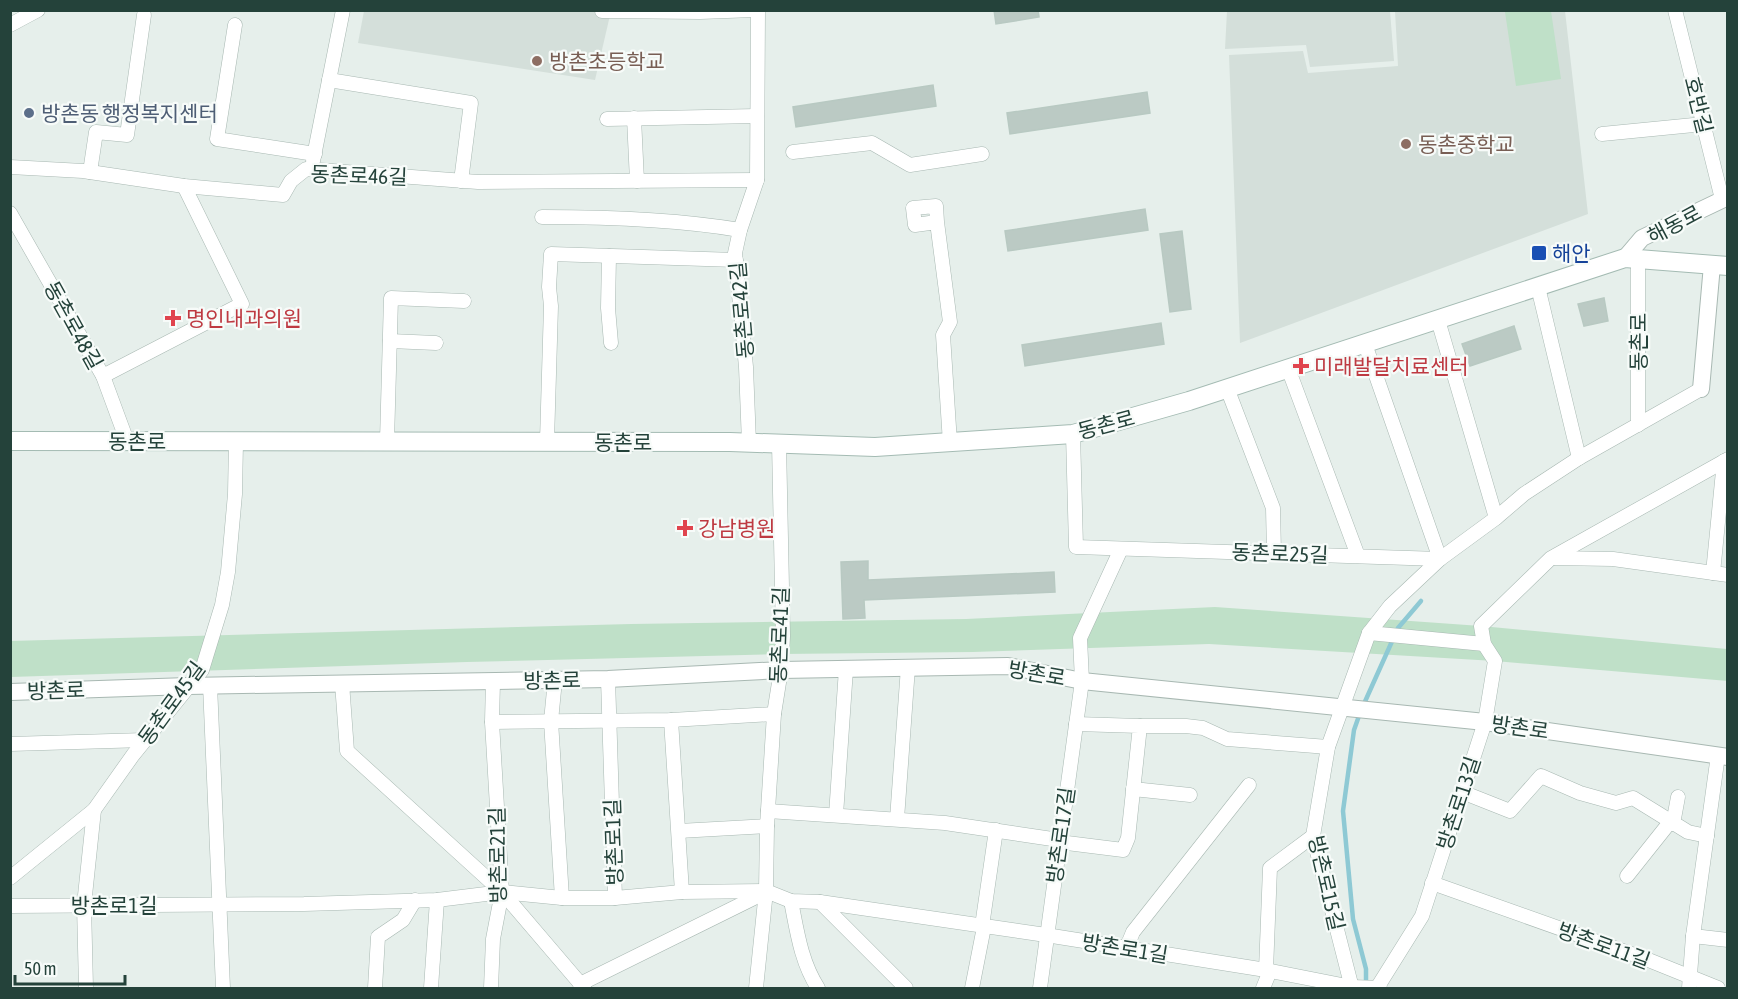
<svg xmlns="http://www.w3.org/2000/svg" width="1738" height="999" viewBox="0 0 1738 999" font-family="'Asap Condensed','Noto Sans KR',sans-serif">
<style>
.built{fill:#d4dfda}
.green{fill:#bfe0c8}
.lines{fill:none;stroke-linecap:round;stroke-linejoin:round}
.stream{stroke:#8ec9d4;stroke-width:4.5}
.building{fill:#bbcac4;stroke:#b8c9c2;stroke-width:1.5}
.minor-casing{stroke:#a8b8b2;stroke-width:15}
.tertiary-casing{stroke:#a8b8b2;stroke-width:18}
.secondary-casing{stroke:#a4bbb3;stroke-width:20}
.minor{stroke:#fff;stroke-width:14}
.tertiary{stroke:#fff;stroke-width:16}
.secondary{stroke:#fff;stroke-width:18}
.education-dot{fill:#8d6e63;stroke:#f7fbf9;stroke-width:2}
.service-dot{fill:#5c6f8a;stroke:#f7fbf9;stroke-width:2}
.transit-dot{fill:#1a4fb4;stroke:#f7fbf9;stroke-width:2}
.health-dot{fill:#e0444e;stroke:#f7fbf9;stroke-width:2}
.labels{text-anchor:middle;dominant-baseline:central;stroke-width:4.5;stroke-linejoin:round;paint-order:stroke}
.education-label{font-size:21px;fill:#785e54;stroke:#f7fbf9;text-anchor:start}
.street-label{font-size:21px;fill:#24423a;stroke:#f7fbf9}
.service-label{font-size:21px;fill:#4e5e75;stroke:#f7fbf9;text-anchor:start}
.transit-label{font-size:21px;fill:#164399;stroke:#f7fbf9;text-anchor:start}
.health-label{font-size:21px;fill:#be3a42;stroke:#f7fbf9;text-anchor:start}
</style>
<rect width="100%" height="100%" fill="#e6efeb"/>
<!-- built -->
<g class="built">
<path d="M364 11H611L595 80 358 43Z"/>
<path d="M1227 11H1390L1394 61 1310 67 1306 45 1225 49Z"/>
<path d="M1395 11H1565L1588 214 1240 343 1229 55 1303 51 1308 73 1398 66Z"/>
</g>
<!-- green -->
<g class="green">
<path d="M1517 10 1551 11 1561 79 1516 86 1505 12Z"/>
<path d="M1215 607 1481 626 1727 649 1728 681 1495 661 1209 644 973 652 781 654 467 662 11 677 10 641 631 624 966 619Z"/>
</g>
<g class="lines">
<!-- stream -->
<g class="stream">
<path d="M1363 706 1398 628 1421 601"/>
<path d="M1360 713 1354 730 1343 811 1353 919 1366 969V986"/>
</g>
</g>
<!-- building -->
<g class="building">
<path d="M994 10H1038L1039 17 996 24Z"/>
<path d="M933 85 936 106 796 127 793 107Z"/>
<path d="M1147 92 1150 113 1010 134 1007 113Z"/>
<path d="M1145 209 1148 230 1008 251 1005 231Z"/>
<path d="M1182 231 1191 309 1170 312 1160 234Z"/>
<path d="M1604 298 1608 321 1584 326 1578 304Z"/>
<path d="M1161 323 1164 344 1025 366 1022 345Z"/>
<path d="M1514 326 1521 349 1470 366 1462 344Z"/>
<path d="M868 561V580L1054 572 1055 592 864 600 865 618 843 619 841 562Z"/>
</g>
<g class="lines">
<defs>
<g id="minor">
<path d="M1675 10 1722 199"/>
<path d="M602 11 700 12 754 10"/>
<path d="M10 25 38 10"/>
<path d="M235 25 217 139 315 154"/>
<path d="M329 80 471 103 461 181"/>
<path d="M634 118 637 181"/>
<path d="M607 119 757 116"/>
<path d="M1602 134 1704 124"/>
<path d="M793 152 872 143 910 165 982 154"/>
<path d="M313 161 343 10"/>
<path d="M10 167 83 171 184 186 283 195 291 181 306 169 478 182 757 180"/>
<path d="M90 172 96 132 127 135 144 15"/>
<path d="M10 213 103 376 127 441"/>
<path d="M542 217C608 217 675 219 740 230"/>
<path d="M937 222 936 206 913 208 915 225 937 222 950 322 943 335 950 443"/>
<path d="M609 256 608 308 611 343"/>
<path d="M1638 259V425"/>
<path d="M1538 287 1579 458"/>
<path d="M1438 320 1496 518"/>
<path d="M390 341 436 343"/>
<path d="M1288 368 1358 556"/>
<path d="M103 376 242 304 184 186"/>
<path d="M1227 388 1273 508 1274 553"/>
<path d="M1073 434 1076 547 1440 559 1365 344"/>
<path d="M387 441 391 298 464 301"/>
<path d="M547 441 551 306 549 287 551 254 736 260"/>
<path d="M749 443 746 367 735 253 740 230 757 180 758 10"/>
<path d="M1554 558 1613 559 1728 575"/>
<path d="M1713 573 1724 461"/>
<path d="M1369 633 1484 644"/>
<path d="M608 679 615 898"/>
<path d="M555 680 551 721 562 898"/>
<path d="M342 683 347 751 502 892 584 988"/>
<path d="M210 685 223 988"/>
<path d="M671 720 682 892"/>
<path d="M492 722 671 720 774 714"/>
<path d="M1140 726H1186L1203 728 1227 739 1328 747"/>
<path d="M10 744 145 740"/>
<path d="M1133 789 1190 795"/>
<path d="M1462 792 1510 811 1541 776 1580 793 1616 803 1633 798 1688 832 1707 836"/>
<path d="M768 811 945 823 1059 840"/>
<path d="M836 815 846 669"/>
<path d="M897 819 908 667"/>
<path d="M1673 824 1678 797"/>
<path d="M679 831 767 826"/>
<path d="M1059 842 1123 850 1128 838 1140 726 1076 724"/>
<path d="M1627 876 1670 822"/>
<path d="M10 878 94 810 133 755 202 670 222 605 228 572 235 494 236 442"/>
<path d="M1432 883 1646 959 1718 988"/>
<path d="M791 901C797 931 801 962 818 988"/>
<path d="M820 902 906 988"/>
<path d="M10 906 304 904 437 900 502 892 562 898H615L682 892 766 891 791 901 820 902 1046 935 1266 970 1352 987 1380 988"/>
<path d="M982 926 996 830"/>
<path d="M1693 936 1728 940"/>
<path d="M1126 949 1133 932 1249 785"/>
<path d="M1266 970 1270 868 1313 836"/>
<path d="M580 984 762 894"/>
<path d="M86 988 84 905 94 810"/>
<path d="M375 988 378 937 403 920 415 900"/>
<path d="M431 988 437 900"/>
<path d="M491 988 493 939 502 892 492 722 493 681"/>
<path d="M756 988 766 891 767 826 774 714 781 670 783 636 779 443"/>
<path d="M972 988 984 927"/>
<path d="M1040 988 1082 681 1080 638 1121 549"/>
<path d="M1263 988 1270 971"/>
<path d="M1352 988 1313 836 1328 747 1369 633 1390 606 1440 559 1496 518 1524 494 1579 458 1701 389"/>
<path d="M1377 988 1422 916 1485 722 1495 661 1484 644 1481 626 1551 558 1728 459"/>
<path d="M1689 988 1693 936 1718 755"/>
</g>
<g id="tertiary">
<path d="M1625 258 1642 238 1728 197"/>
<path d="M1701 389 1712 265"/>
<path d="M10 692 188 686 608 679 781 670 1008 666 1082 681 1485 722 1728 757"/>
</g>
<path id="secondary" d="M10 441 730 442 875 447 1073 434 1189 401 1625 258 1728 266"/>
</defs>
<!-- minor casing -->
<use href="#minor" class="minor-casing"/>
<!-- tertiary casing -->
<use href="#tertiary" class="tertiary-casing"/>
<!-- secondary casing -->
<use href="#secondary" class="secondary-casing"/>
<!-- minor -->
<use href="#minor" class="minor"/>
<!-- tertiary -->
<use href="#tertiary" class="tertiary"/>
<!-- secondary -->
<use href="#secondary" class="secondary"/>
</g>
<!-- markers -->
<g class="education-dot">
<circle cx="537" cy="61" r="6"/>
<circle cx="1406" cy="144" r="6"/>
</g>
<circle class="service-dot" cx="29" cy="113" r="6"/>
<rect class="transit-dot" x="1531" y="245" width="16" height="16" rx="3"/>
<g class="health-dot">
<path d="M170 309h6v6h6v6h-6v6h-6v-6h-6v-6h6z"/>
<path d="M1298 357h6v6h6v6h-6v6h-6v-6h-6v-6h6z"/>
<path d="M682 519h6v6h6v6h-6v6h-6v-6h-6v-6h6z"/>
</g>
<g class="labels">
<!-- education labels -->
<g class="education-label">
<text x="549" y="61">방촌초등학교</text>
<text x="1418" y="144">동촌중학교</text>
</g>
<!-- street labels -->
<g class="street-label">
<text transform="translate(1699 105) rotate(76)">호반길</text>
<text transform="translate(359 175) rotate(2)">동촌로46길</text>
<text transform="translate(1674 224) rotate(-28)">해동로</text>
<text transform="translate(741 310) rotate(-95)">동촌로42길</text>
<text transform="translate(74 325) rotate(61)">동촌로48길</text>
<text transform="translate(1638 342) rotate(-90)">동촌로</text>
<text transform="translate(1106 424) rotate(-15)">동촌로</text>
<text x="137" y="441">동촌로</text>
<text x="623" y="442">동촌로</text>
<text transform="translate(1280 553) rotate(2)">동촌로25길</text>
<text transform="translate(779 635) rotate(-88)">동촌로41길</text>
<text transform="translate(1037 673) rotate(10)">방촌로</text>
<text transform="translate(552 680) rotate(-1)">방촌로</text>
<text transform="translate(56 690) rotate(-2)">방촌로</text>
<text transform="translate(171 703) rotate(-54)">동촌로45길</text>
<text transform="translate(1520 727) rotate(8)">방촌로</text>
<text transform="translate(1458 803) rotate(-72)">방촌로13길</text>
<text transform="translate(1060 835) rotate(-82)">방촌로17길</text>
<text transform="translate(613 842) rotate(-92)">방촌로1길</text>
<text transform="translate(497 855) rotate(-91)">방촌로21길</text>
<text transform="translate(1327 883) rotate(77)">방촌로15길</text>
<text x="114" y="905">방촌로1길</text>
<text transform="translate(1604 945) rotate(20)">방촌로11길</text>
<text transform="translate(1125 948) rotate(9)">방촌로1길</text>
</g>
<!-- service labels -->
<g class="service-label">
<text x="41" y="113">방촌동 행정복지센터</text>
</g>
<!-- transit labels -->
<g class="transit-label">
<text x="1552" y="253">해안</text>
</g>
<!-- health labels -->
<g class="health-label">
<text x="186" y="318">명인내과의원</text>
<text x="1314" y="366">미래발달치료센터</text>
<text x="698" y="528">강남병원</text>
</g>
</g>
<!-- border -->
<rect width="1738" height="999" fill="none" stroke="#24423a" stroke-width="24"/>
<!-- scale -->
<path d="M15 975v9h110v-9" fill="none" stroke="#24423a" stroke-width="3"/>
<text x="24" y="975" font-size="18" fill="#24423a" stroke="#f7fbf9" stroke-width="4.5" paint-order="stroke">50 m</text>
</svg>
